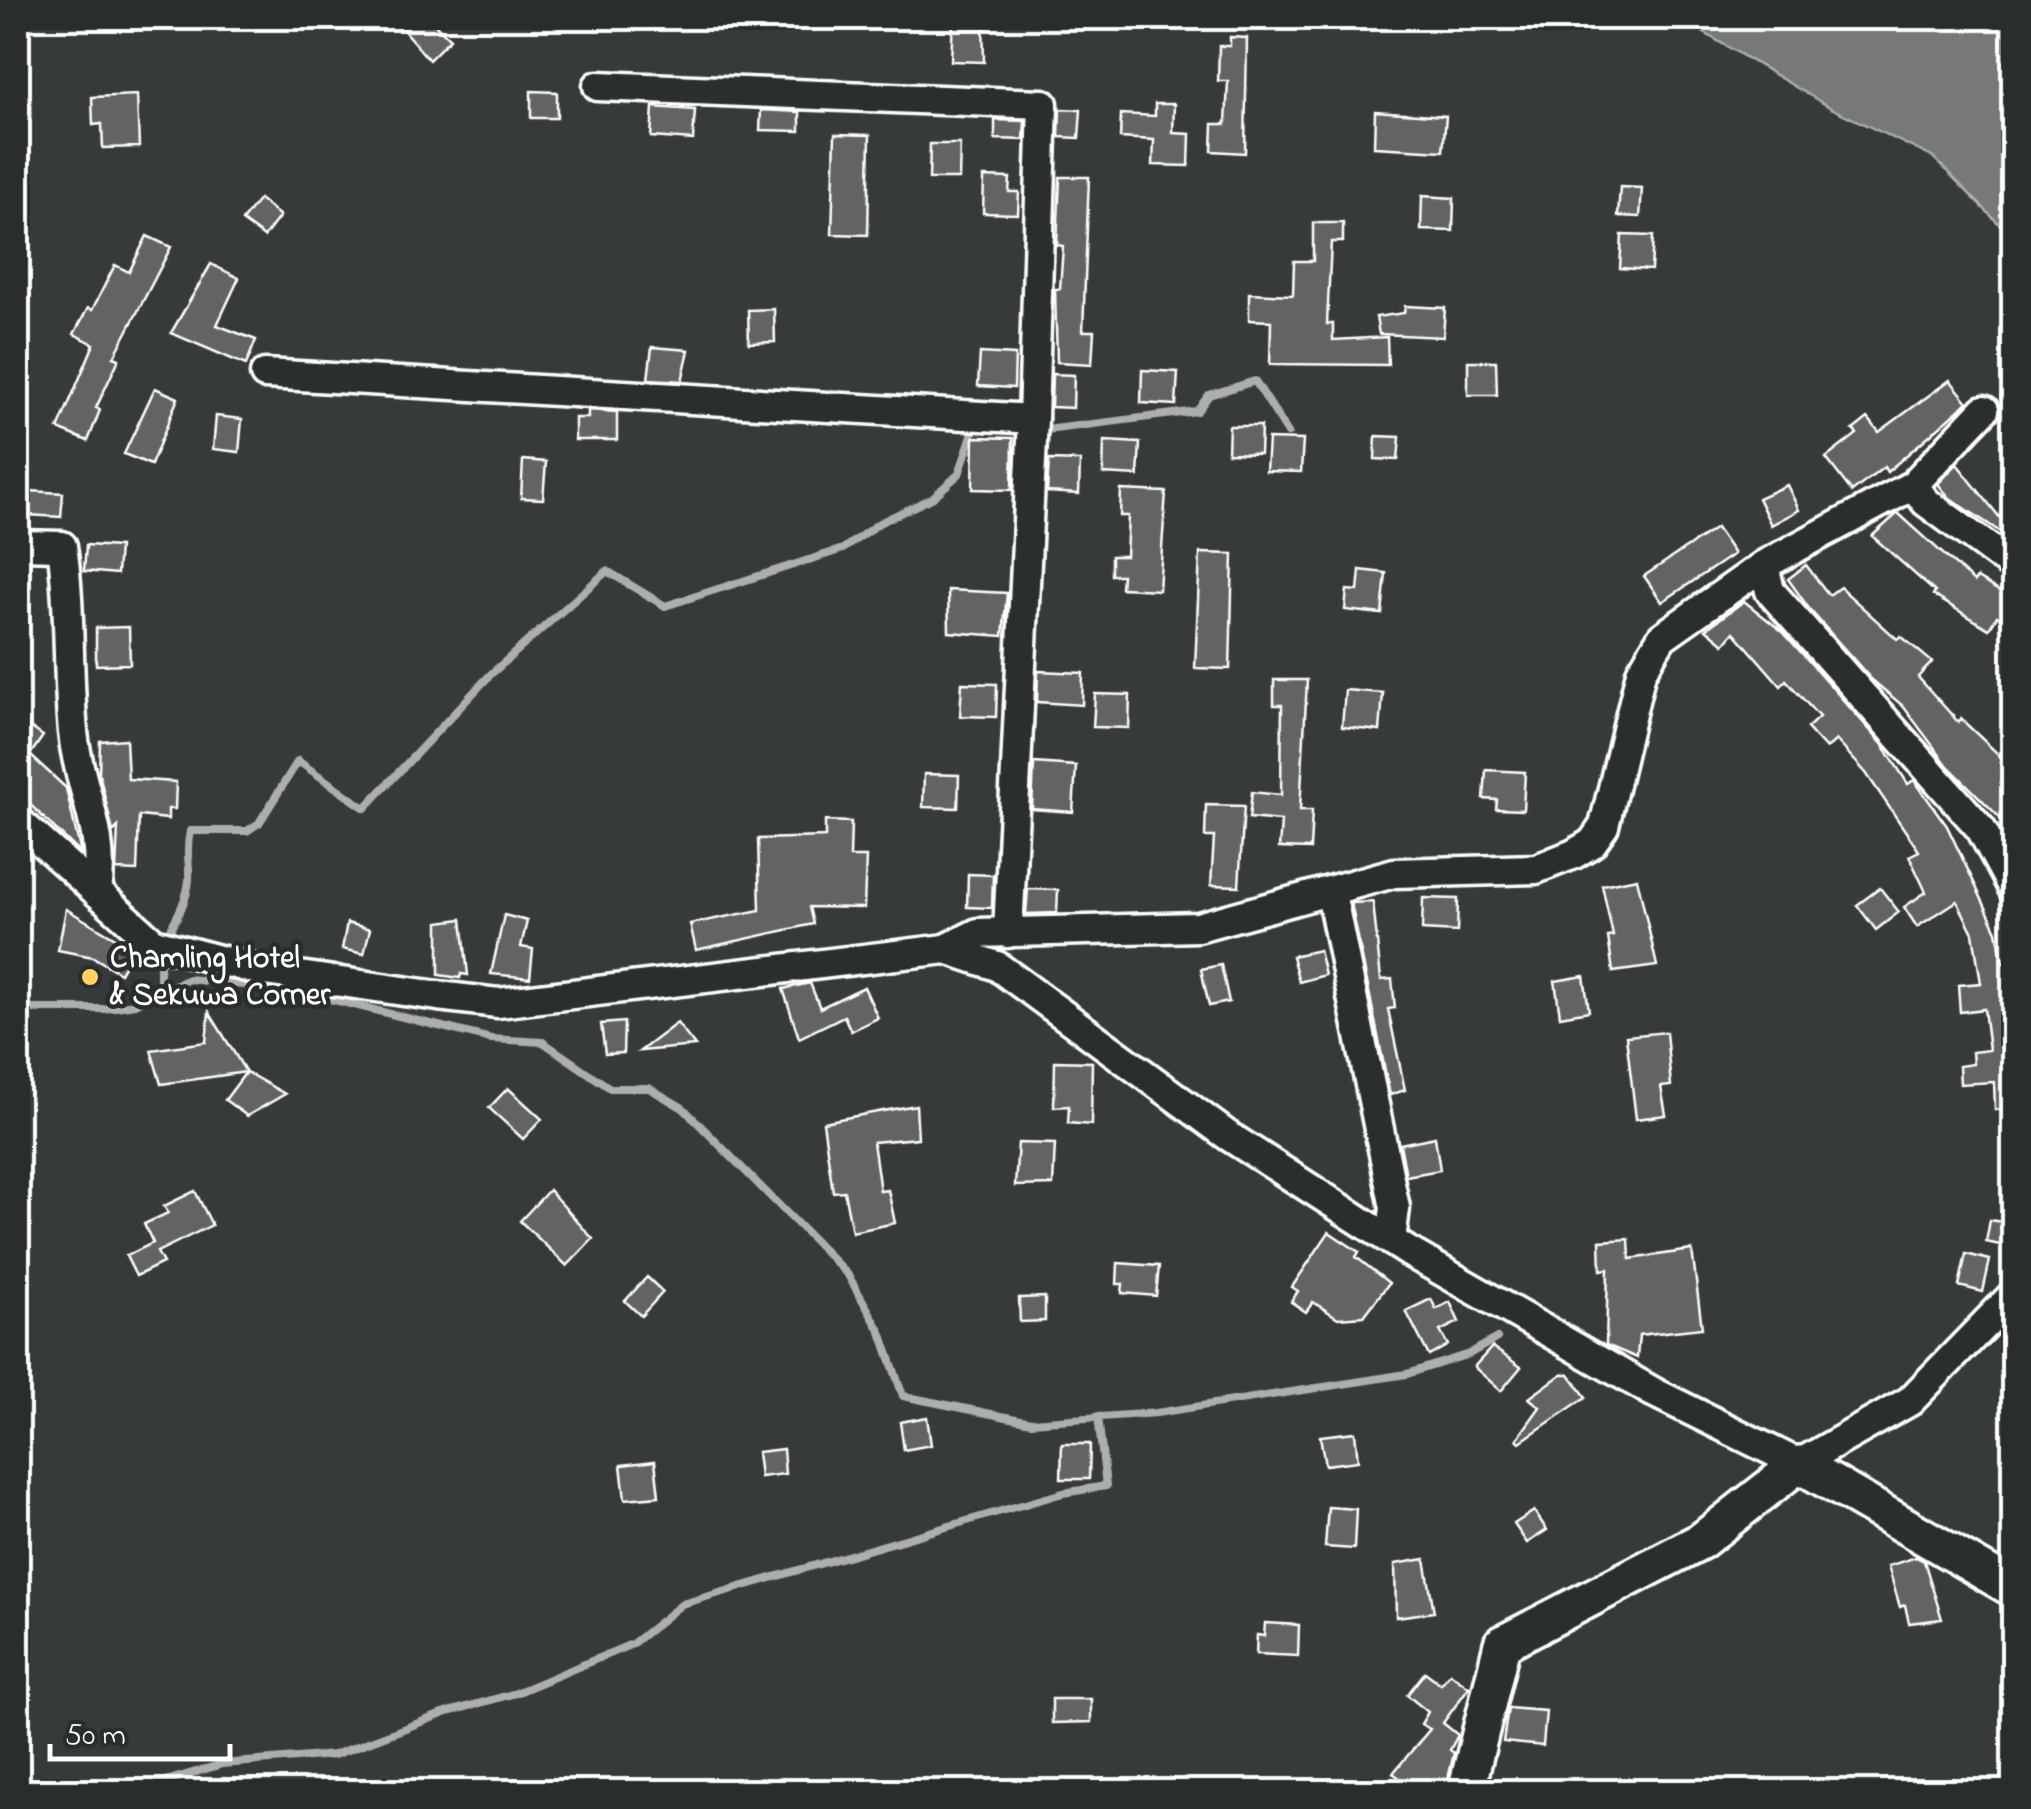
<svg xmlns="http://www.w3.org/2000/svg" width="2031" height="1809" viewBox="0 0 2031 1809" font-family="'Indie Flower',sans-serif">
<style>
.water{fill:#767879;stroke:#adaeaf;stroke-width:2.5}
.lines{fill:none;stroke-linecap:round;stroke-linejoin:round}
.stream{stroke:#adaeaf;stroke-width:8}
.building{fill:#636465;stroke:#fff;stroke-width:2.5}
.minor-casing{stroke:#fff;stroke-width:35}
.tertiary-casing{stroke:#fff;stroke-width:42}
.minor{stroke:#2a2d2e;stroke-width:28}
.tertiary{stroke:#2a2d2e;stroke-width:35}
.poi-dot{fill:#ffd166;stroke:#2a2d2e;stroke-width:4}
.labels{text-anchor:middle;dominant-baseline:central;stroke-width:9;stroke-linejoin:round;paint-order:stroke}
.poi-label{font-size:32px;font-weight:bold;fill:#fff;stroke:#2a2d2e;text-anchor:start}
</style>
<rect width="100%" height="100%" fill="#373a3b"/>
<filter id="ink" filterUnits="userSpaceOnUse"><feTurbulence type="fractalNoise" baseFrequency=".01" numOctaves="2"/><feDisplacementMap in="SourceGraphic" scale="20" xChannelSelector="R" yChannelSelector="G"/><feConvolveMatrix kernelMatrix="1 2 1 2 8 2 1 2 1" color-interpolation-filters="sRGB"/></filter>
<g filter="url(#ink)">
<!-- water -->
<path class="water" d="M1679 18H2013V238L1934 158 1831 108Z"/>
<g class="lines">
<!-- stream -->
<g class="stream">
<path d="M1038 431 1197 411 1209 395 1255 381 1288 433"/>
<path d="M164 939C175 922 188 900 189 879 190 859 185 854 190 831H247L259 823 298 761 365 808 491 674 607 571 665 606 843 549 879 523 932 498 959 474 974 429H984"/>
<path d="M160 991 189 979 298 991 491 1039 543 1042 610 1088H649L683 1108 848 1275 881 1332 903 1396 1031 1422 1156 1413 1407 1374 1469 1354 1497 1338"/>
<path d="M18 1009H103L135 1004 160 991V951"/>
<path d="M130 1792 222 1764 334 1755 445 1713 516 1693 632 1644 682 1604 1063 1493 1106 1486 1098 1416"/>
</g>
</g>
<!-- building -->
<g class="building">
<path d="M393 18H429L450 39 429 60Z"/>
<path d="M953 18H983L984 62 951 61Z"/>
<path d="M1230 37 1247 38 1245 153 1212 151 1213 124H1226L1228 81H1218L1219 46H1230Z"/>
<path d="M531 91 557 92V118H531Z"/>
<path d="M137 95 139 147 103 148 102 124 93 125 92 97Z"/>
<path d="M1155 104H1174L1173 133 1190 134 1189 166 1153 165 1154 140 1120 138 1121 114 1155 116Z"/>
<path d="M653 107 695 110 693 140 651 137Z"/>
<path d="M1060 109 1081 110 1079 138 1059 137Z"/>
<path d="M761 110 800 112V131L760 130Z"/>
<path d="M1375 111 1446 116 1443 151 1374 147Z"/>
<path d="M995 120 1025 121 1024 140 995 139Z"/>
<path d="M835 134 870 135 868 235 832 234Z"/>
<path d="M930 144H960L959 179H929Z"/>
<path d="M984 177 1010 178 1009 192H1019L1018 214 983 213Z"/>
<path d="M1060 177H1089L1083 331H1094L1092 364 1057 362 1055 289H1060L1063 246 1057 245Z"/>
<path d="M1620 187 1642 188 1640 217 1618 216Z"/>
<path d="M1422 196 1454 198 1453 231 1421 230Z"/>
<path d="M259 199 280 216 264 237 242 221Z"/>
<path d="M1313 223H1343V242H1331L1327 324H1333V340L1387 337 1388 365 1270 364 1271 321 1249 320V293L1293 295 1294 261H1313Z"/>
<path d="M1622 235 1653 236 1651 270 1620 268Z"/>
<path d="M147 236 171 247 114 357 119 359 96 408 100 410 88 441 58 429 94 344 74 334 88 308 92 310 115 265 129 272Z"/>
<path d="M211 264 239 278 217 325 256 340 246 365 171 333Z"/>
<path d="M1405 306 1445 308 1443 337 1379 334 1376 317 1404 313Z"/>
<path d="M774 309 775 342 749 343 748 310Z"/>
<path d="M652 347 689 350 682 381 648 379Z"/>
<path d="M980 353 1015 355 1014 388 978 386Z"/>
<path d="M1468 361H1496L1497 395H1468Z"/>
<path d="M1142 370 1178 372 1176 405 1141 403Z"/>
<path d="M1052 374 1074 375 1073 408 1051 407Z"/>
<path d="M1950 380 1968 402 1887 472 1884 467 1852 492 1826 458 1857 434 1853 430 1868 418 1879 432Z"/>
<path d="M155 388 178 398 151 465 124 454Z"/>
<path d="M588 410 617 412V440H575V418H588Z"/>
<path d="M216 416 242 419 239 452 213 449Z"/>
<path d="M1229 426H1261L1260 454 1228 453Z"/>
<path d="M1376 436 1400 437 1398 460 1375 459Z"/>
<path d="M974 437 1013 438 1012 490 973 489Z"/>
<path d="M1268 439 1303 440 1301 472 1266 471Z"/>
<path d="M1104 441 1140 443 1138 476 1103 474Z"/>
<path d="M523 460 546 462 543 499 521 498Z"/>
<path d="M1049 460 1080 461 1079 494 1047 492Z"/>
<path d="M1957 464 2013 534 2009 538 1950 498 1938 484Z"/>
<path d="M1787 485 1799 510 1771 525 1758 498Z"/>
<path d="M1121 490 1166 492 1159 590 1121 588 1122 575H1111V556H1126L1128 516H1120Z"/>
<path d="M29 491 63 493 61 517 27 515Z"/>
<path d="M1898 513 1974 582 1977 578 2014 600V626L1997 616 1989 629 1933 595 1935 592 1872 536Z"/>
<path d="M1716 528 1734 554 1662 602 1644 576Z"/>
<path d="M86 545 119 547 117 574 84 571Z"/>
<path d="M1200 553 1233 554 1230 669 1195 668Z"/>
<path d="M1806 565 1829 595 1840 587 1897 639 1901 636 1932 662 1918 677 1958 722 1961 719 2014 769V832L1948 766 1903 706 1871 679 1810 610 1788 579Z"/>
<path d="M1360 570 1386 573 1382 614 1345 610 1347 590 1358 591Z"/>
<path d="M948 590 1007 593 1003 636 949 632Z"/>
<path d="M1744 601 1783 632 1883 745 1908 784 1914 780 1947 826 1997 931 2003 963 2014 961V1108L1995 1110 1994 1082 1960 1084 1959 1066 1973 1064 1972 1052 1989 1050 1984 1009 1960 1012 1958 985 1981 983 1973 933 1957 901 1917 927 1904 907 1926 892 1909 856 1919 851 1866 773 1836 740 1826 749 1807 728 1819 717 1786 680 1781 686 1734 632 1724 644 1706 629Z"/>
<path d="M129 627 130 664 96 665V628Z"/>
<path d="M1038 671 1083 673 1082 705 1037 702Z"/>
<path d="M1274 680H1307L1300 810H1312L1310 849 1279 848 1281 821 1249 818 1252 792 1281 795 1282 705H1274Z"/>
<path d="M962 683 997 684 996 717 960 716Z"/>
<path d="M1345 690 1383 693 1380 731 1342 727Z"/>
<path d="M1095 694 1130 695 1129 728 1093 727Z"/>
<path d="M27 725 43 736 30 755 66 788 81 854 18 793V740Z"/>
<path d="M126 739 128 779 176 782 175 809H168V819L139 816 137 871 116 870 118 827 113 832 99 773 100 741Z"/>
<path d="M1034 763 1076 766 1073 812 1032 809Z"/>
<path d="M1486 770 1525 772 1523 810 1496 809 1497 800 1484 799Z"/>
<path d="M924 774 959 775 958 808 923 807Z"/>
<path d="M1206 805 1244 806 1239 886 1211 885 1214 837H1205Z"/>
<path d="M825 821 851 822 850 857H866L864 908 809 907 813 924 696 950 690 924 760 910 758 839 825 837Z"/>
<path d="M968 874 993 875 992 908 967 907Z"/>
<path d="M1637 878 1657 966 1613 972 1608 937 1613 936 1602 885Z"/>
<path d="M1880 888 1899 912 1876 930 1857 905Z"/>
<path d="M1028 889 1058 890 1057 913 1026 914Z"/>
<path d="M1423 898 1458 899 1457 932 1422 930Z"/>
<path d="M1373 902 1381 980 1392 979 1395 1008 1388 1009 1405 1090 1390 1095 1351 903Z"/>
<path d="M66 909 134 949 120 973 93 957 58 950Z"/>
<path d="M504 915 527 921 521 947 533 949 530 978 491 974Z"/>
<path d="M462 919 468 975 461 974 460 978 439 975V922Z"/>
<path d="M347 923 370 929 364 954 342 949Z"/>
<path d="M1319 950 1325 975 1299 982 1292 956Z"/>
<path d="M1221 965 1229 1002 1209 1006 1201 969Z"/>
<path d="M1584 976 1589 1011 1560 1016 1555 981Z"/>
<path d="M810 983 820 1008 864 987 878 1018 851 1031 844 1016 799 1038 783 989Z"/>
<path d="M209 1012 246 1072 161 1084 151 1050 206 1042Z"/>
<path d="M624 1022 623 1053 605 1054 601 1024Z"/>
<path d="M677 1023 695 1046 640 1051Z"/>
<path d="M1666 1032 1671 1086 1661 1087 1666 1115 1636 1119 1626 1036Z"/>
<path d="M1055 1061 1092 1062 1091 1125 1068 1123 1069 1106 1054 1107Z"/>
<path d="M246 1072 285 1094 247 1116 225 1100Z"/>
<path d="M508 1088 542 1119 523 1139 489 1108Z"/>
<path d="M916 1105 918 1138 873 1142 880 1191 888 1190 895 1223 852 1232 844 1191 833 1192 823 1122Z"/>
<path d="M1435 1137 1440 1170 1406 1176 1400 1144Z"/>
<path d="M1018 1143 1055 1144 1053 1185 1015 1186Z"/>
<path d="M549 1190 593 1239 567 1266 520 1221Z"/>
<path d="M195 1191 212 1225 157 1252 163 1263 136 1276 126 1256 153 1243 144 1224 168 1213 164 1206Z"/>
<path d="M1990 1220 2014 1224V1248L1986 1242Z"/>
<path d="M1329 1232 1359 1252 1356 1257 1389 1283 1364 1316 1338 1318 1313 1302 1306 1312 1291 1302 1298 1291 1292 1287Z"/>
<path d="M1629 1239 1630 1259 1692 1250 1702 1328 1639 1335 1637 1358 1606 1345 1608 1269 1601 1270 1600 1241Z"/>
<path d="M1966 1254 1990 1260 1983 1292 1959 1286Z"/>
<path d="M1118 1263 1159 1266 1156 1296 1122 1293 1123 1284H1117Z"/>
<path d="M647 1277 663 1292 641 1316 625 1301Z"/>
<path d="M1045 1297V1321L1020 1322 1019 1298Z"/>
<path d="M1431 1299 1436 1309 1450 1302 1459 1322 1440 1331 1448 1345 1429 1356 1406 1311Z"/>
<path d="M1492 1347 1521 1367 1501 1391 1474 1367Z"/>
<path d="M1562 1374H1569L1586 1397 1520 1442 1517 1439 1540 1407 1529 1398Z"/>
<path d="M927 1417 931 1445 904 1450 900 1422Z"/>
<path d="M1355 1432 1358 1461 1325 1465 1320 1436Z"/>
<path d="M1062 1444H1090L1089 1479H1061Z"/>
<path d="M783 1449 785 1474 760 1477 757 1452Z"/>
<path d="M655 1461 659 1496 625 1499 621 1465Z"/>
<path d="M1328 1507 1356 1509 1354 1549 1325 1547Z"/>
<path d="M1534 1511 1547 1530 1527 1543 1514 1524Z"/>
<path d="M1916 1557 1924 1561 1942 1619 1909 1623 1905 1605 1900 1607 1888 1566Z"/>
<path d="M1425 1559 1434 1612 1396 1617 1395 1564Z"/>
<path d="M1265 1623 1299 1625 1298 1656 1256 1654 1257 1635 1264 1636Z"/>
<path d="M1425 1672 1441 1684 1450 1673 1469 1687 1443 1723 1458 1735 1450 1750 1454 1753 1445 1792H1418L1393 1773 1430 1729 1421 1724 1428 1712 1407 1695Z"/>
<path d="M1052 1699H1091V1722L1052 1723Z"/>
<path d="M1508 1708 1546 1711 1543 1746 1503 1742Z"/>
</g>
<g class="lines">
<defs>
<g id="minor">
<path d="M265 374 1033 419 1043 104 598 86"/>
<path d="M1913 485 1926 502 2014 567"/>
<path d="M18 545 62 546C71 608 67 670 73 732 79 792 106 827 97 892"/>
<path d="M1764 565 1770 591 1981 829 2014 890"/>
<path d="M18 821 154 943 258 970 438 996 498 1003 946 949 997 966 1227 1135 1409 1252 1653 1392 1799 1464 1910 1401 2014 1294"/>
<path d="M1331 893 1395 1208 1391 1240"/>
<path d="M1008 933 1033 419"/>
<path d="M946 949 978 933 1198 927 1394 873 1536 869 1574 854 1592 843 1604 826 1641 672 1662 637 1764 565 1913 485 1984 410"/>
</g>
<path id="tertiary" d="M1466 1792 1502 1644 1701 1541 1799 1464 2014 1589"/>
</defs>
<!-- minor casing -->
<use href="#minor" class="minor-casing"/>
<!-- tertiary casing -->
<use href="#tertiary" class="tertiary-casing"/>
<!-- minor -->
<use href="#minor" class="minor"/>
<!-- tertiary -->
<use href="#tertiary" class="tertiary"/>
</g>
</g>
<!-- markers -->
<circle class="poi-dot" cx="90" cy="977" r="10"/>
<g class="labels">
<!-- poi labels -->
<g class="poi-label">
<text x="110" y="959">Chamling Hotel<tspan x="110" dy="37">&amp; Sekuwa Corner</tspan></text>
</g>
</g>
<!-- margin -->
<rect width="2031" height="1809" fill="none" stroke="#2a2d2e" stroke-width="60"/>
<rect x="30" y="30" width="1971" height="1749" fill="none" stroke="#fff" stroke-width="4" filter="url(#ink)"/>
<!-- scale -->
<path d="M50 1744v15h180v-15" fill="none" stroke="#ffffff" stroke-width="5"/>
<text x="65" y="1744" font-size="30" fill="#ffffff" stroke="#2a2d2e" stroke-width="8" paint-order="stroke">50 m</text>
</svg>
